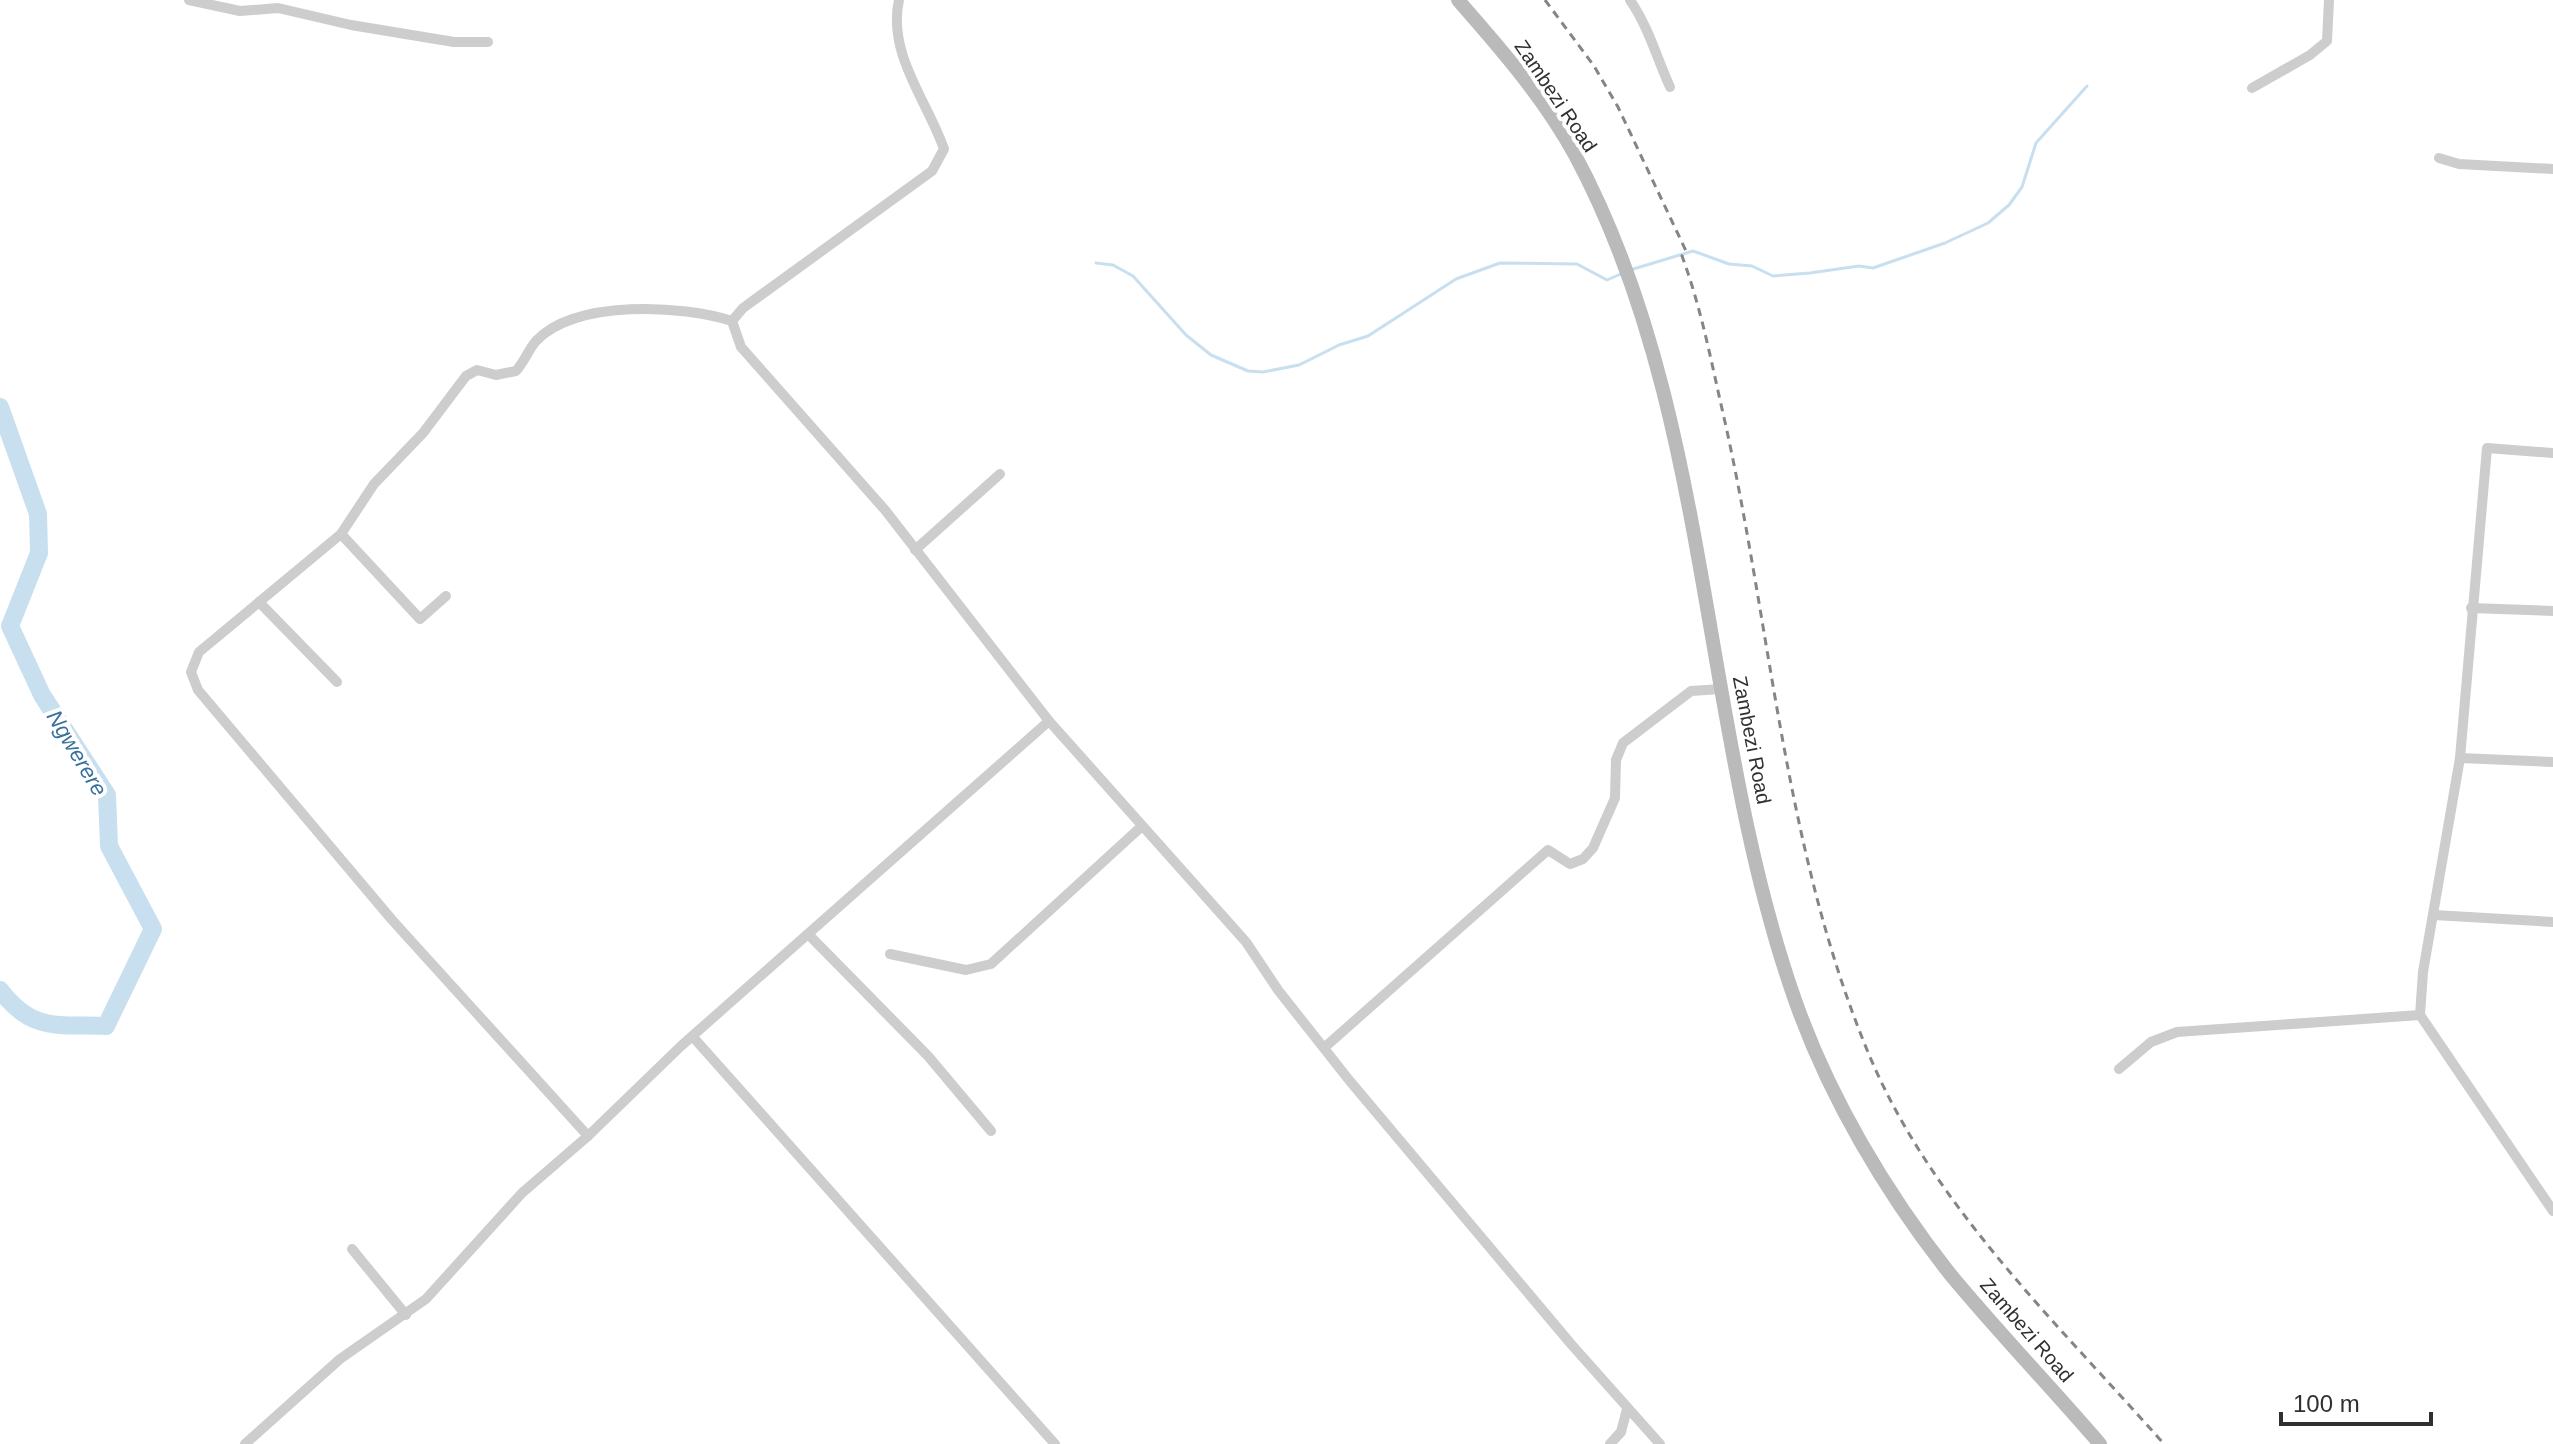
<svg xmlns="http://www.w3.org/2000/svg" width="2553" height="1444" viewBox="0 0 2553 1444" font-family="Helvetica,sans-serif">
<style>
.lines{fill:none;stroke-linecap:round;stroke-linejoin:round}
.stream{stroke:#c8dff0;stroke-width:3}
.river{stroke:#c8dff0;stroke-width:18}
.minor{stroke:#cdcdcd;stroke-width:10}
.secondary{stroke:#bababa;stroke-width:14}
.rail{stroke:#858585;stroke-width:3;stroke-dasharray:8 6;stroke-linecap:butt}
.labels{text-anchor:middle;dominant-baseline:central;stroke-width:8;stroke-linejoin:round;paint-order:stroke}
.street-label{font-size:20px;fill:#303030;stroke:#fff}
.water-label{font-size:22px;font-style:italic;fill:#36709b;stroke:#fff}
</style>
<rect width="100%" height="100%" fill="#fff"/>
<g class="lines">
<!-- stream -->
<g class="stream">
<path d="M1096 263 1113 265 1133 276 1186 335 1211 355 1248 371 1263 372 1299 365 1339 345 1368 336 1456 279 1500 263 1577 264 1607 280 1623 273"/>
<path d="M1630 270 1693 251 1729 264 1752 266 1773 276 1810 273 1859 266 1873 268 1945 243 1988 223 2009 205 2022 187 2036 143 2087 86"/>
</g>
<!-- river -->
<path class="river" d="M0 407 38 514 39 553 10 626 42 695 107 795 109 846 153 929 106 1026C58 1024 33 1033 0 990"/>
<!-- minor -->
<g class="minor">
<path d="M189 0 240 11 278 8 351 25 454 42H488"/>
<path d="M899 0C887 54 928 102 944 149L932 171 743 308 732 321 741 347 885 510 1049 721 1246 942 1278 990 1349 1080 1571 1344 1660 1444"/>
<path d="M1630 0C1649 28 1656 56 1670 87"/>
<path d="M2252 88 2310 55 2327 41 2329 0"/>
<path d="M2439 158 2459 164 2553 169"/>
<path d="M732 321C683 305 575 299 536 341 529 349 524 362 516 371L496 375 477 370 466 376 423 433 374 484 341 534 199 652 191 672 198 690 393 921 588 1136 681 1046 1049 721"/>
<path d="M2553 453 2487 448 2460 758 2423 972 2420 1015 2553 1211"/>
<path d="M341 534 420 619 446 596"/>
<path d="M915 550 1000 474"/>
<path d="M259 602 337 682"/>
<path d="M2471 608 2553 611"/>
<path d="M2460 758 2553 762"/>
<path d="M2434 915 2553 922"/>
<path d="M809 935 928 1056 991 1131"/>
<path d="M890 954 966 970 991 964 1142 826"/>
<path d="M693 1037 1055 1444"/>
<path d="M1325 1047 1548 850 1570 864 1583 859 1593 848 1615 798 1616 760 1623 743 1691 691 1721 689"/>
<path d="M2119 1069 2151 1042 2177 1032 2420 1015"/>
<path d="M352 1249 406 1315"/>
<path d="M245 1444 340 1359 426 1299 522 1193 588 1136"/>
<path d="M1610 1444 1621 1432 1627 1409"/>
</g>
<!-- secondary -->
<path class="secondary" d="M1458 0C1500 48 1544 98 1575 155 1713 412 1699 727 1795 1000 1829 1097 1886 1193 1950 1274 1998 1332 2051 1387 2100 1444"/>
<!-- rail -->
<path class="rail" d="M1545 0 1594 66 1618 107 1686 251 1682 256C1702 310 1712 366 1725 422 1772 634 1785 855 1870 1057 1933 1206 2059 1325 2164 1444"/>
</g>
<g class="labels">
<!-- street labels -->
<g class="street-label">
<text transform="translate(1556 96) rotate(56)">Zambezi Road</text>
<text transform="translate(1752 740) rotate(79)">Zambezi Road</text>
<text transform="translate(2027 1330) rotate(49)">Zambezi Road</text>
</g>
<!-- water labels -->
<g class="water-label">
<text transform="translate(77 753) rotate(59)">Ngwerere</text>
</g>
</g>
<!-- scale -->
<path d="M2281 1412v12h150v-12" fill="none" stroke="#303030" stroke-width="4"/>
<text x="2293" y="1412" font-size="24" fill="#303030" stroke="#ffffff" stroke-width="6" paint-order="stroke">100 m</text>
</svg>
